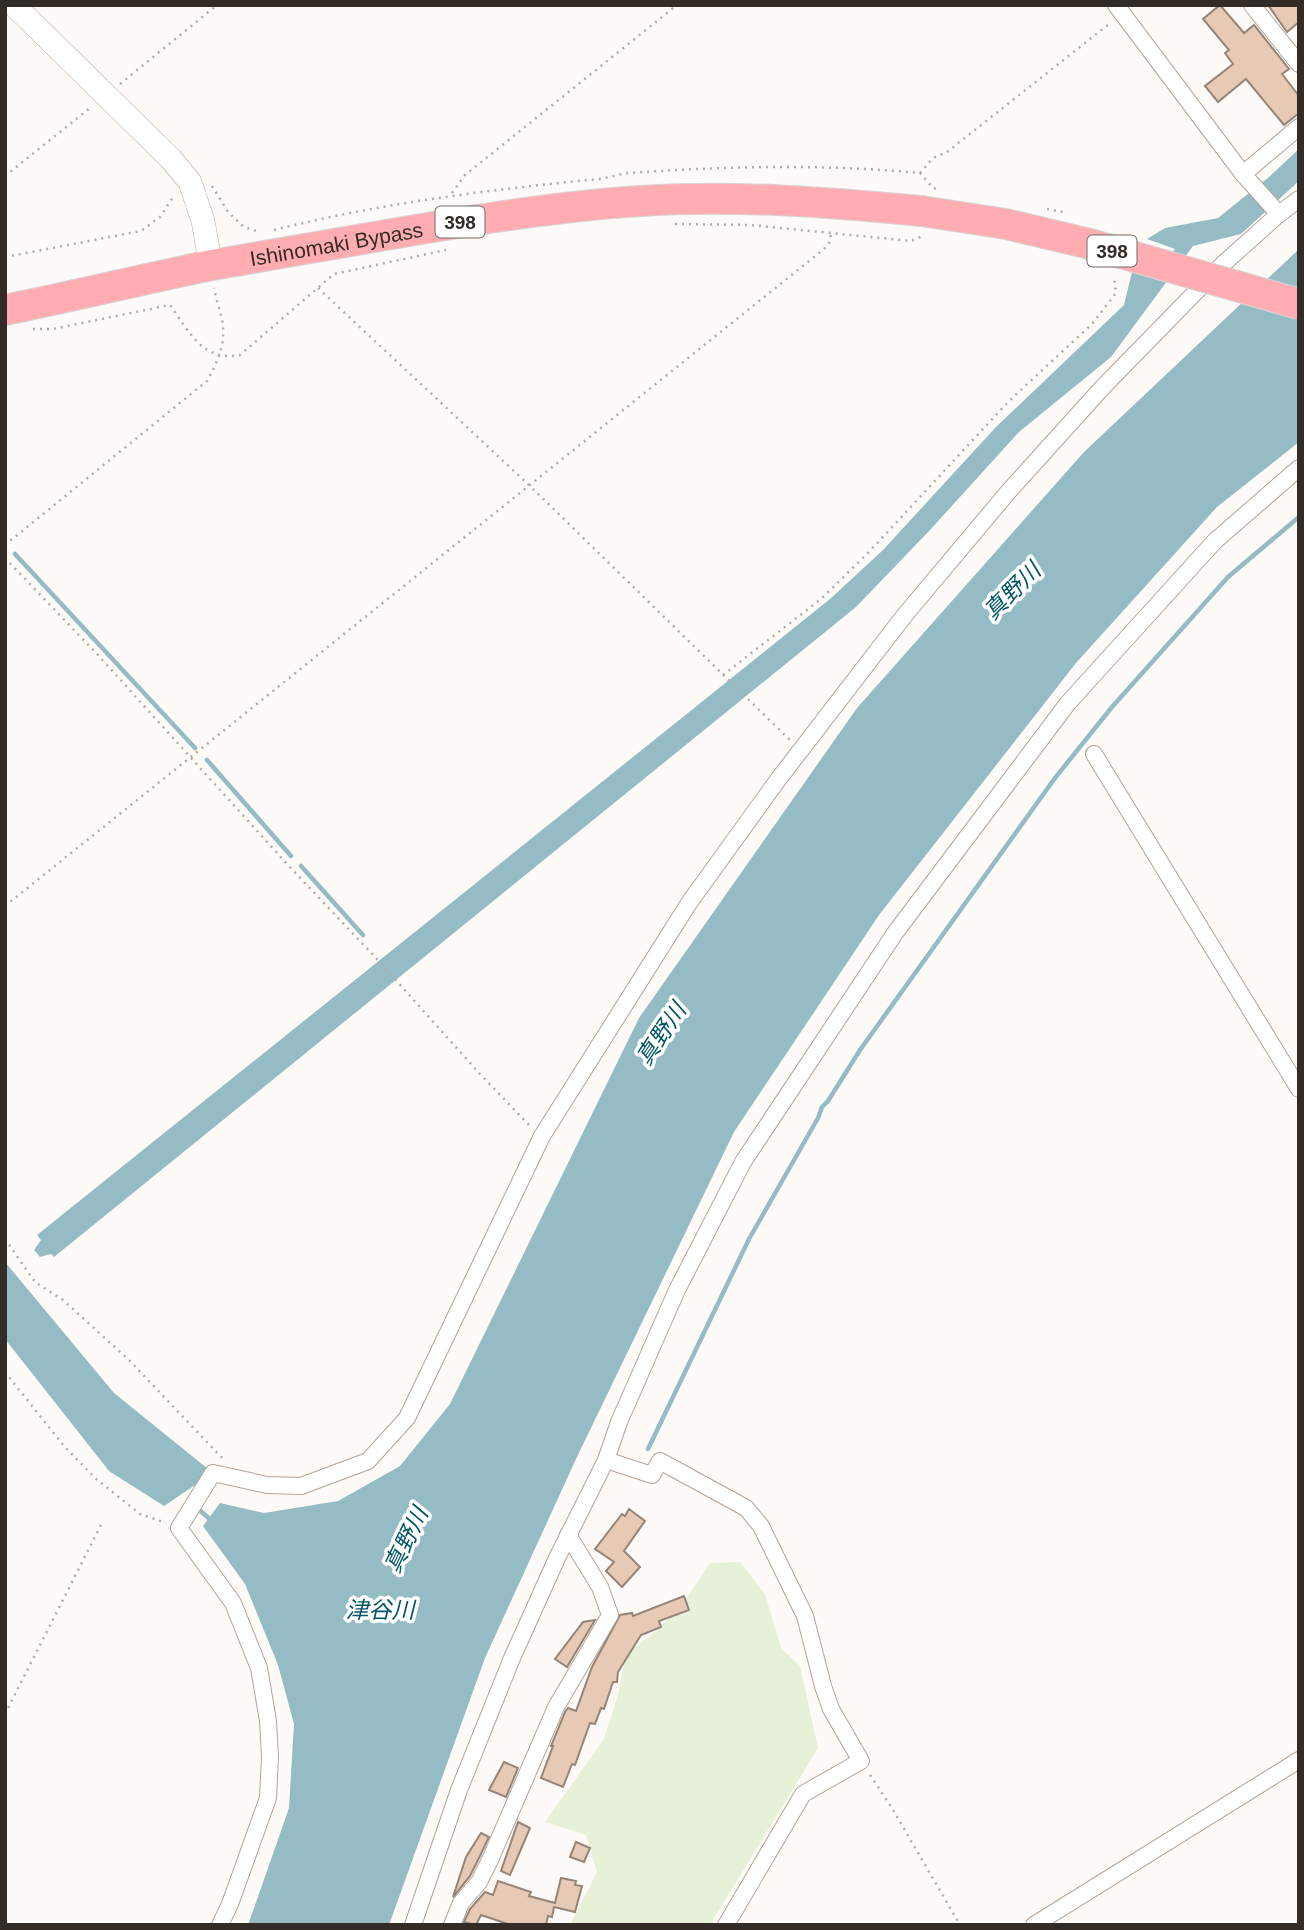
<svg xmlns="http://www.w3.org/2000/svg" width="1304" height="1930" viewBox="0 0 1304 1930" font-family="Helvetica,'Noto Sans JP',sans-serif">
<style>
.green{fill:#e6f1d8}
.water{fill:#95bcc5}
.lines{fill:none;stroke-linecap:round;stroke-linejoin:round}
.stream{stroke:#95bcc5;stroke-width:4.5}
.building{fill:#e6cab5;stroke:#958478;stroke-width:2}
.street-casing{stroke:#b5a396;stroke-width:18}
.secondary-casing{stroke:#b5a396;stroke-width:24}
.highway-casing{stroke:#d6d5d4;stroke-width:32}
.path{stroke:#b2aca9;stroke-width:2.5;stroke-dasharray:2 5;stroke-linecap:butt}
.street{stroke:#fff;stroke-width:16}
.secondary{stroke:#fff;stroke-width:23}
.highway{stroke:#ffadb3;stroke-width:30}
.highway-bridge-casing{stroke:#d6d5d4;stroke-width:32;stroke-linecap:butt}
.highway-bridge{stroke:#ffadb3;stroke-width:30}
.labels{text-anchor:middle;dominant-baseline:central;stroke-width:7;stroke-linejoin:round;paint-order:stroke}
.shield{fill:#fff;stroke:#706b67;stroke-width:2}
.shield-label{font-size:19px;font-weight:bold;fill:#332b26}
.street-label{font-size:21px;fill:#332b26;stroke:#fff}
.water-label{font-size:23px;font-style:italic;fill:#005664;stroke:#fff}
</style>
<rect width="100%" height="100%" fill="#fefaf7"/>
<!-- green -->
<path class="green" d="M740 1562 765 1594 781 1648 800 1666 818 1748 710 1925H570L597 1872 586 1835 545 1822 604 1739 618 1695 626 1654 656 1631 684 1602 710 1563Z"/>
<!-- water -->
<g class="water">
<path d="M1299 149V181L1241 234 1193 246 1111 357 1019 432 930 530 856 607 54 1257 51 1254 40 1257 34 1250 41 1240 37 1235 830 599 883 550 996 427 1124 305 1132 272 1153 277 1175 249 1147 239 1165 228 1218 218 1269 177Z"/>
<path d="M1299 249V442L1217 507 1076 663 879 915 734 1132 576 1459 485 1658 389 1925H248L289 1808 294 1724 278 1665 245 1584 203 1526 220 1503 264 1513 338 1501 400 1466 450 1404 639 1018 857 708 1084 452Z"/>
<path d="M5 1262 114 1393 213 1473 164 1506 109 1471 5 1339Z"/>
</g>
<g class="lines">
<!-- stream -->
<g class="stream">
<path d="M15 554 195 748"/>
<path d="M207 760 291 856"/>
<path d="M301 866 363 935"/>
<path d="M648 1449 749 1239 818 1118 822 1107 828 1101 860 1050 1055 778 1112 707 1228 577 1299 517"/>
<path d="M196 1507 213 1522"/>
</g>
</g>
<!-- building -->
<g class="building">
<path d="M1220 5 1244 33 1254 25 1289 69 1282 74 1299 96V113L1284 125 1246 79 1218 102 1205 86 1233 64 1225 53 1229 50 1203 19Z"/>
<path d="M1268 5H1299V22L1287 32Z"/>
<path d="M629 1509 645 1521 624 1551 640 1567 622 1587 606 1571 614 1562 595 1549 622 1514 625 1516Z"/>
<path d="M684 1596 689 1610 659 1621 661 1627 641 1635 618 1672 617 1682H613L604 1709 601 1708 595 1724 590 1723 575 1765 572 1764 563 1787 541 1778 553 1746H551L565 1712 568 1708 576 1711 592 1667 620 1615 632 1613 633 1616Z"/>
<path d="M595 1620 567 1667 555 1659 583 1622Z"/>
<path d="M504 1762 518 1768 506 1797 489 1790Z"/>
<path d="M518 1822 530 1828 510 1875 501 1871Z"/>
<path d="M481 1833 489 1837 480 1856 470 1876 453 1897 466 1857Z"/>
<path d="M576 1842 590 1848 584 1862 570 1857Z"/>
<path d="M561 1878 576 1881 575 1885 582 1886 575 1912 554 1907 552 1917 548 1916 546 1925H511L481 1915 476 1925 464 1922 470 1909 485 1892 493 1895 498 1881 531 1892 529 1896 555 1903Z"/>
</g>
<g class="lines">
<defs>
<g id="street">
<path d="M1116 5 1243 174 1279 214"/>
<path d="M1252 5 1299 64"/>
<path d="M1243 174 1299 127"/>
<path d="M1094 754 1299 1089"/>
<path d="M606 1460 652 1475 660 1461 746 1508 761 1526 805 1616 823 1686 831 1709 861 1761 803 1794 726 1925"/>
<path d="M220 1925 230 1904 268 1798 270 1757 268 1721 259 1668 233 1603 179 1528 213 1473 267 1485 301 1486 368 1461 407 1418 542 1136 689 903 777 781 904 616 1009 491 1102 388 1223 264 1279 214 1299 199"/>
<path d="M413 1925 459 1790 512 1658 557 1558 606 1460 619 1422 677 1290 743 1162 895 933 1068 703 1215 541 1299 468"/>
<path d="M452 1925 461 1903 479 1882 490 1860 556 1707 610 1615 600 1587 568 1535"/>
<path d="M1034 1925 1299 1760"/>
</g>
<path id="secondary" d="M14 5 171 159 190 182 203 221 211 266"/>
<g id="highway">
<path id="s1" d="M5 310C75 296 143 279 212 265 262 256 313 248 363 239 455 223 548 207 641 201 735 195 828 202 921 211"/>
</g>
</defs>
<!-- street casing -->
<use href="#street" class="street-casing"/>
<!-- secondary casing -->
<use href="#secondary" class="secondary-casing"/>
<!-- highway casing -->
<use href="#highway" class="highway-casing"/>
<!-- path -->
<g class="path">
<path d="M120 84 217 5"/>
<path d="M920 173 933 158 947 152 1109 24"/>
<path d="M5 176 90 108"/>
<path d="M212 186 228 212 244 227 260 232"/>
<path d="M452 193 465 175 677 5"/>
<path d="M1047 209 1063 212 1066 215"/>
<path d="M675 224 750 225 911 241 925 235"/>
<path d="M274 230C381 203 488 190 598 179 609 178 619 174 629 173 727 166 823 164 920 173L933 188 937 189"/>
<path d="M5 257 141 231 160 217 173 197"/>
<path d="M318 288 530 486 790 740"/>
<path d="M33 329H53L170 305C189 331 202 362 240 355L334 274 446 250"/>
<path d="M5 545 207 381C216 365 225 347 223 327 222 314 216 301 214 288"/>
<path d="M5 558 97 654 287 864 376 958 480 1074 529 1125"/>
<path d="M723 675 821 599 868 553 1009 401 1092 324 1116 293 1114 276"/>
<path d="M5 906 824 249 829 243 831 233"/>
<path d="M5 1239 35 1282 63 1300 129 1360 223 1459"/>
<path d="M5 1372 64 1446 95 1478 140 1514 166 1523"/>
<path d="M5 1714 102 1523"/>
<path d="M870 1775 892 1808 960 1925"/>
</g>
<!-- street -->
<use href="#street" class="street"/>
<!-- secondary -->
<use href="#secondary" class="secondary"/>
<!-- highway -->
<use href="#highway" class="highway"/>
<defs>
<path id="highway-bridge" d="M921 211 1006 224 1086 243 1299 304"/>
</defs>
<!-- highway-bridge casing -->
<use href="#highway-bridge" class="highway-bridge-casing"/>
<!-- highway-bridge -->
<use href="#highway-bridge" class="highway-bridge"/>
</g>
<g class="labels">
<!-- shield labels -->
<g class="shield">
<rect x="435.5" y="206.5" width="49" height="31" rx="5"/>
<rect x="1087.5" y="235.5" width="49" height="31" rx="5"/>
</g>
<g class="shield-label">
<text x="460" y="222">398</text>
<text x="1112" y="251">398</text>
</g>
<!-- street labels -->
<g class="street-label">
<text stroke="none"><textPath href="#s1" startOffset="338">Ishinomaki Bypass</textPath></text>
</g>
<!-- water labels -->
<g class="water-label">
<text transform="translate(1012 591) rotate(-45)">真野川</text>
<text transform="translate(661 1034) rotate(-56)">真野川</text>
<text transform="translate(406 1540) rotate(-64)">真野川</text>
<text x="380" y="1610">津谷川</text>
</g>
</g>
<!-- border -->
<rect width="1304" height="1930" fill="none" stroke="#332b26" stroke-width="14"/>
</svg>
